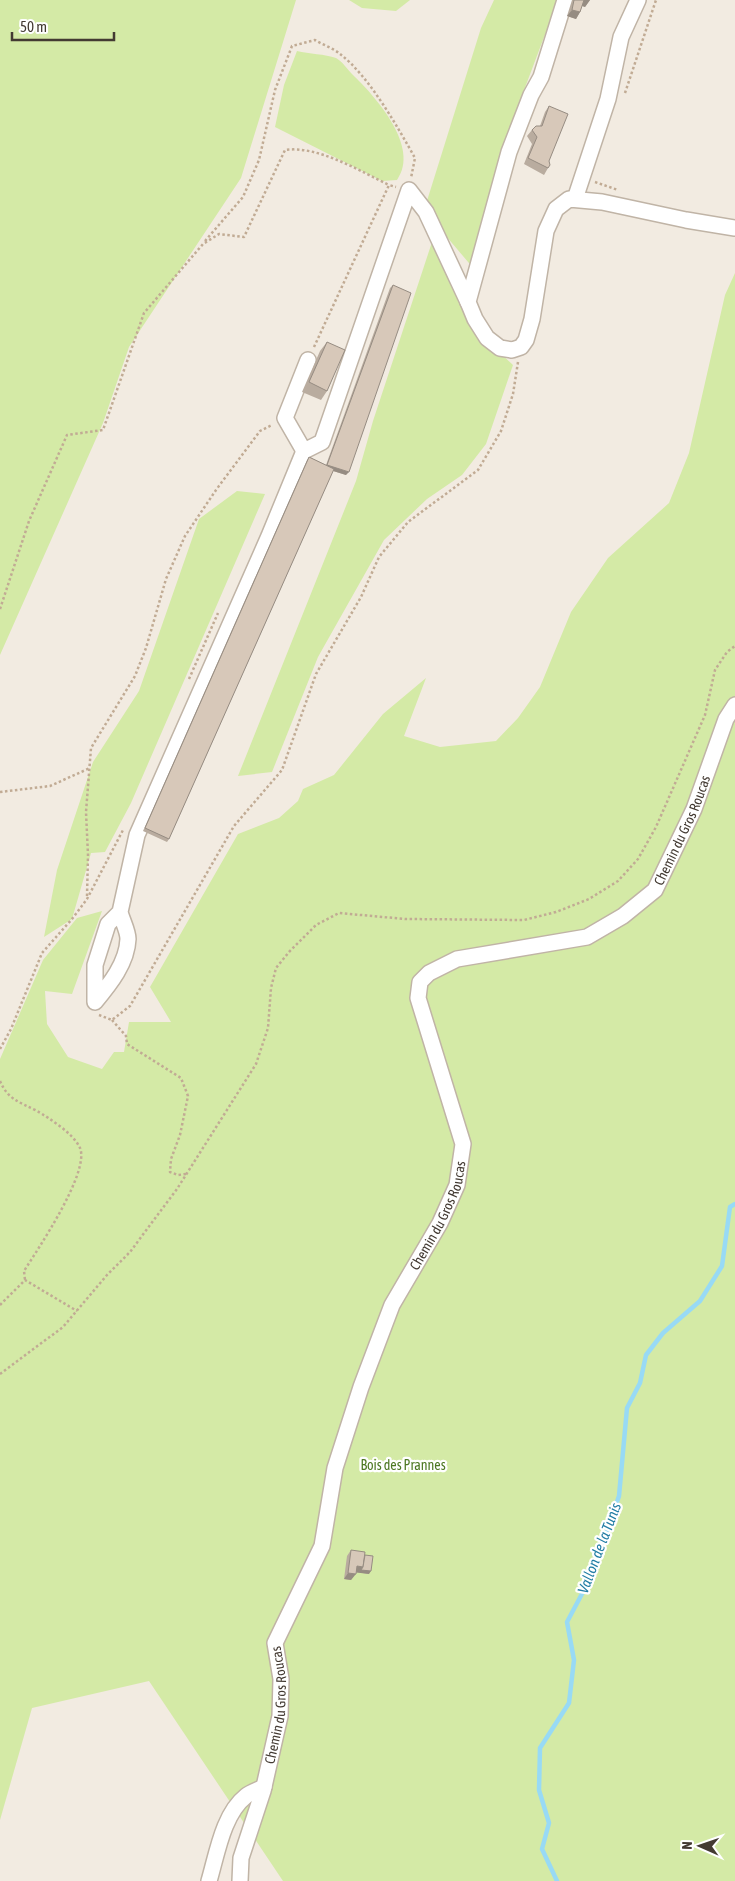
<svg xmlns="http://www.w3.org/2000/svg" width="735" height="1881" viewBox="0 0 735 1881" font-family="'Asap Condensed',sans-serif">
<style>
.green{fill:#d4eaa6}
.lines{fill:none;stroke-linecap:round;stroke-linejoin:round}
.stream{stroke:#98daf5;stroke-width:4.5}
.minor-casing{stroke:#c0b4a6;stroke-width:18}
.path{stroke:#c1ab94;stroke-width:2.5;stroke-dasharray:2.5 2.5;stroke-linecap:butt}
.minor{stroke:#fff;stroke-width:15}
.wall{fill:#b9ac9f}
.shaded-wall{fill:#968c82}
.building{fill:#d7c8b9;stroke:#968c82}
.labels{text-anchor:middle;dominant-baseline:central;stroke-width:4.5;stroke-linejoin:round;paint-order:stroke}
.street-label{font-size:14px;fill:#433a32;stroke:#fff}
.park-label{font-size:14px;fill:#4d7822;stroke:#fff}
.water-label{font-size:15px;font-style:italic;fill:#237ea5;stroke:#fff}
</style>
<rect width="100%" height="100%" fill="#f2ebe1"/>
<!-- green -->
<g class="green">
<path d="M0 0H296L241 178 129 347 103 423 0 655Z"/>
<path d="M349 0H410L396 11 362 8Z"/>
<path d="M494 0H558L503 146 474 269 435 223 426 204 481 28Z"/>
<path d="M297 51C309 54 325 54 336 58 342 61 348 70 352 74 375 96 421 147 397 180L382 181 275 127 284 85Z"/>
<path d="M433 239 476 330 513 365 486 444 462 475 427 499 384 540 318 657 272 772 238 776 356 481 373 421Z"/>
<path d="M735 273V1881H283L149 1681 32 1708 0 1820V1059L43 960 77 918 102 911 72 994 45 991 47 1024 68 1057 102 1069 114 1052H124L129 1022H171L150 987 238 834 279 818 298 801 303 789 334 775 383 714 426 678 404 736 440 747 496 741 518 718 540 687 571 612 608 558 669 503 689 453 725 295Z"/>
<path d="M237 491 265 494 131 803 105 852 91 853 72 919 44 937 57 870 93 762 139 691 199 519Z"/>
</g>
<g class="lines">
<!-- stream -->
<path class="stream" d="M557 1881 542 1849 549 1823 539 1790 540 1748 569 1703 574 1660 567 1622 592 1575 619 1496 627 1408 640 1383 646 1355 663 1333 700 1301 722 1266 730 1207 735 1204"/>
<defs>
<g id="minor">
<path d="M565 0 541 77 531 95 509 152 468 302 475 319 487 338 500 348 512 350 521 347 526 340 532 319 546 231 556 209 569 199 602 202 686 220 735 228"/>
<path d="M575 199 608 99 621 37 638 0"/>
<path d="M308 360 285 418 304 451 322 442 409 190 426 212 468 302"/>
<path d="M120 912C122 920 128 931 128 939 127 963 110 984 95 1002V965L108 924 120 912 137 835 269 536 304 451"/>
<path d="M209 1881C217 1854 223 1814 246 1796 251 1792 258 1790 264 1787"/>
<path id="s1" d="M240 1881 241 1858 263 1791 280 1716 281 1679 275 1643 322 1546 335 1468 361 1387 392 1305 440 1223 457 1185 463 1144 418 998 420 982 429 973 457 959 587 937 623 916 655 890 694 809 726 719 735 705"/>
</g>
</defs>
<!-- minor casing -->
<use href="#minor" class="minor-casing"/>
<!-- path -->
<g class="path">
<path d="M625 93 656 0"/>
<path d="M595 182 618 190"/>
<path d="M205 241 243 197 259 160 275 90 292 46 315 40C323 45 333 48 340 54 369 76 397 126 415 158L411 178"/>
<path d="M314 347 389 185 396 187"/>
<path d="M0 609 29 521 67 435 103 430 144 313 203 244 219 234 244 237 285 150C317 145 360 171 389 185"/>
<path d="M189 679 218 613"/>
<path d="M0 792 50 786 90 768"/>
<path d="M87 896 88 855 86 812 91 748 135 676 146 648 166 579 185 536 216 490 260 431 272 425"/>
<path d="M99 1015 112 1020 130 1006 234 826 282 770 316 674 361 597 379 557 408 522 478 470 501 431 513 394 518 362"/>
<path d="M112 1020 126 1036 127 1044 181 1078 188 1096 180 1135 171 1159 170 1172 178 1175 186 1174"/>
<path d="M0 1049 11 1029 42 953 72 919 87 899 123 830"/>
<path d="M0 1081C8 1100 20 1102 37 1111 49 1118 74 1134 80 1148 90 1172 38 1249 24 1271L25 1280"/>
<path d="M0 1305 25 1280 77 1311"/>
<path d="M0 1374 63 1327 107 1275 130 1252 177 1189 256 1064 268 1028 271 988 276 968 289 952 316 925 339 913 405 919 524 920 556 912 589 899 618 881 638 859 656 827 705 715 715 670 727 652 735 646"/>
</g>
<!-- minor -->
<use href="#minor" class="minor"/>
</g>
<!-- wall -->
<g class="wall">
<path d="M572 0H590L585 7 582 6 580 12 576 19 567 16Z"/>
<path d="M549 106V161L548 168 544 175 524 164 532 144 527 136 532 130 540 126 545 112Z"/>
<path d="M393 285 346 475 333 471 169 839 167 842 143 831 307 460 309 457 326 465 390 288Z"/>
<path d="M327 342V391L321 400 302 392 320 351Z"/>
<path d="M351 1550 365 1555 369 1574 356 1572 351 1580 344 1579 347 1556Z"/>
</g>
<!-- shaded-wall -->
<g class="shaded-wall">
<path d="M583 0H590L585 7 580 5Z"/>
<path d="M572 10 580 12 576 19 567 16Z"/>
<path d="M327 465 349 472 346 475 324 468Z"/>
<path d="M357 1566 363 1567 371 1571 369 1574 352 1572Z"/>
<path d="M348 1573 356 1574 351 1580 344 1579Z"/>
</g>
<!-- building -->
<g class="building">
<path d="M574 0H584L580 12 572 10Z"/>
<path d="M549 106 568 114 549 161 550 165 548 168 528 158 537 137 532 130 536 126H542Z"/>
<path d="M393 285 411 293 349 472 327 465Z"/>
<path d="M327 342 345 350 327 391 309 382Z"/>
<path d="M309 457 334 469 169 839 145 828Z"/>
<path d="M351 1550 365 1552 363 1567 357 1566 356 1574 348 1573Z"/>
<path d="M365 1555 373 1556 371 1571 361 1570 363 1567Z"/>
</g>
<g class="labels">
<!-- street labels -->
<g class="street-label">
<text stroke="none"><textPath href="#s1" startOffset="1275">Chemin du Gros Roucas</textPath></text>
<text stroke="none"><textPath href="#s1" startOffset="705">Chemin du Gros Roucas</textPath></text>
<text stroke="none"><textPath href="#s1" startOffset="181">Chemin du Gros Roucas</textPath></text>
</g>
<!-- park labels -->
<g class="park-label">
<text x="403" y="1465">Bois des Prannes</text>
</g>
<!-- water labels -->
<g class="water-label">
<text transform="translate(599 1548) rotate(-69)">Vallon de la Tunis</text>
</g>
</g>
<!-- north arrow -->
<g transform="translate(700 1846) rotate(272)" stroke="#ffffff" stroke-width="4" paint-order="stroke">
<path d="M0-4L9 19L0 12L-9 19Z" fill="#433a32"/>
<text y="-8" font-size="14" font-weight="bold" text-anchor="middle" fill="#433a32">N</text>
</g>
<!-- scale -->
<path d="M12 32v8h102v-8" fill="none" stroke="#433a32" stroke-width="2.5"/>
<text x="20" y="32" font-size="15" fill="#433a32" stroke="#ffffff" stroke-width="4" paint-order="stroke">50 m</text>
</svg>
